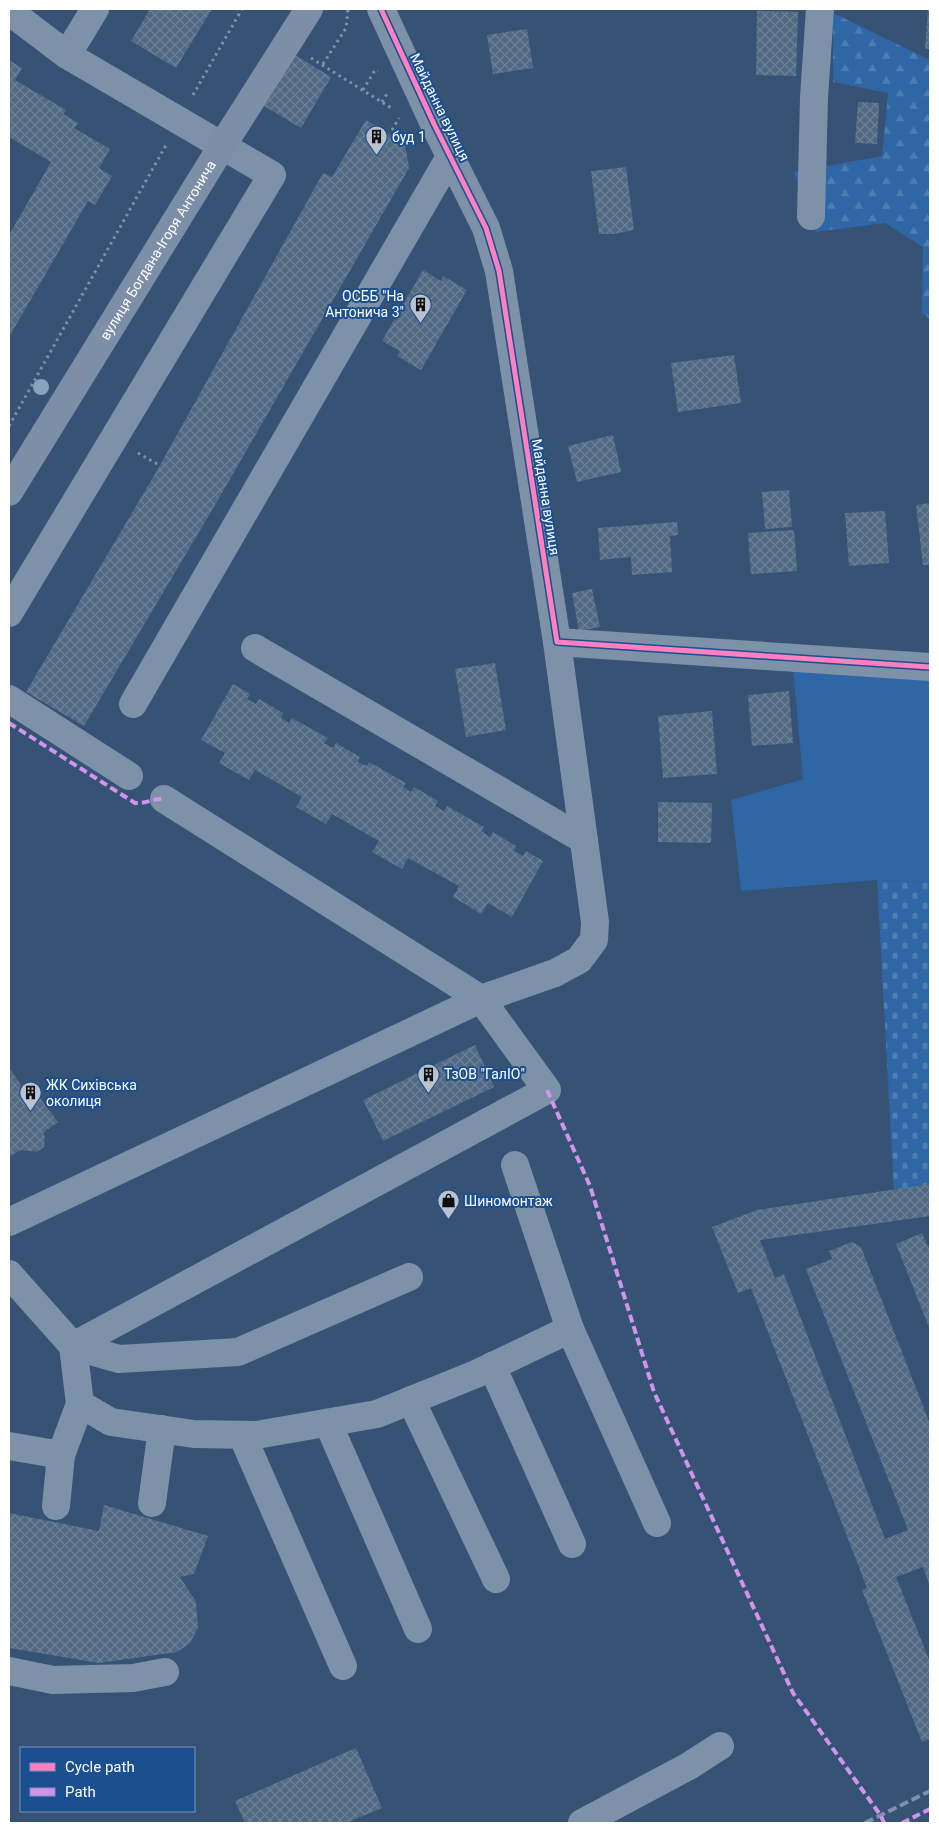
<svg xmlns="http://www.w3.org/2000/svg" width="939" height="1832" viewBox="0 0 939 1832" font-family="Roboto,sans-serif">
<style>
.green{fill:#2f66a5}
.forest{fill:url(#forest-firs)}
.cemetery{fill:url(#cemetery-stones)}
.building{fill:url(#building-cross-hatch)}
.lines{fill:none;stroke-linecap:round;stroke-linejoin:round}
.path{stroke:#7d92a8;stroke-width:3;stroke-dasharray:2.5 4;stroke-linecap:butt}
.minor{stroke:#7d92a8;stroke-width:28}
.major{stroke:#7d8ea7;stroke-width:28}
.rail{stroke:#7e92a7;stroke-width:4;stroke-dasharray:9 4;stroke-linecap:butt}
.quiet{stroke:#d193ec;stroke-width:4;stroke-dasharray:8 4;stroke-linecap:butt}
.cycleway-casing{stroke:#1b4f8f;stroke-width:8}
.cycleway{stroke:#ff80c0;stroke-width:5}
.tree{fill:#8aa2be}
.labels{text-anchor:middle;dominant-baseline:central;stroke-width:4;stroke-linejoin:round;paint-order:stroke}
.street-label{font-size:14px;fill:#fff;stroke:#1b4f8f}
.poi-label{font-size:14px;fill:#fff;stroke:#1b4f8f;text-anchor:start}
</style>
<defs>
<pattern id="forest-firs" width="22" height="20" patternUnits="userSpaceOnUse" patternTransform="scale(1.25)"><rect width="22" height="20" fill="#2f66a5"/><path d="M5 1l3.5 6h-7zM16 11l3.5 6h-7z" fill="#4e7db2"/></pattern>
<pattern id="cemetery-stones" width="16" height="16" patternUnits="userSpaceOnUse" patternTransform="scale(1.25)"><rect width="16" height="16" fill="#2f66a5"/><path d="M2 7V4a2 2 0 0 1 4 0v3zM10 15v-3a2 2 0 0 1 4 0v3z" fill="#4e7db2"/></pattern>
<pattern id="building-cross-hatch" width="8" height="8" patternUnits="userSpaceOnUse" patternTransform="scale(1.25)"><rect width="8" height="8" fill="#526984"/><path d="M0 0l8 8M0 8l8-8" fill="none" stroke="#6c8096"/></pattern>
</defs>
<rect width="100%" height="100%" fill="#365274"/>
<!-- green -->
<path class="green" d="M793 669 930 677V882L877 880 741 891 731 800 803 779Z"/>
<!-- forest -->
<path class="forest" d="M833 13 930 60V319L922 313 923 247 885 223 816 232 794 172 882 156 888 93 833 82Z"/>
<!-- cemetery -->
<path class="cemetery" d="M877 880 930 882V1184L894 1190Z"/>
<!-- building -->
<g class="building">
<path d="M150 9H212L176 68 131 41Z"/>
<path d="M928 9H930V49H925Z"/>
<path d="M757 11 798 12 796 76 756 75Z"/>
<path d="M527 29 533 68 493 74 487 35Z"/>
<path d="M295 55 331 77 301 128 264 106Z"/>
<path d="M9 60 22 68 15 80 66 110 63 114 78 123 74 128 110 149 99 168 112 176 95 205 88 201 9 337V235L51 162 9 137Z"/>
<path d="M858 102 879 103 877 144 855 143Z"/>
<path d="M366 120 405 144 409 168 218 500 84 726 26 692 155 474 323 173 332 177Z"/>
<path d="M626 167 634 230 614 234H599L591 171Z"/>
<path d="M423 270 441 281 443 276 467 290 421 370 397 356 400 351 382 341Z"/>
<path d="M734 355 741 403 678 412 671 363Z"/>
<path d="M613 435 621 472 577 482 568 446Z"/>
<path d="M789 490 792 527 765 529 762 492Z"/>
<path d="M930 503V565H923L916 505Z"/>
<path d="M885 511 889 563 849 566 845 513Z"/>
<path d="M677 522 678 535 670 536 672 572 632 575 631 557 600 560 598 528Z"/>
<path d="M794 530 797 571 751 574 748 533Z"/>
<path d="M592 589 600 627 579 631 572 593Z"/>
<path d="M495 663 506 730 466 737 455 669Z"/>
<path d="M233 684 250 694 247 699 256 704 259 699 283 713 281 718 289 723 292 718 328 738 324 743 333 748 336 743 360 757 358 762 367 766 369 762 406 783 403 787 411 792 414 787 438 801 435 806 444 811 447 806 484 827 481 831 490 837 493 832 516 846 514 851 523 856 526 851 543 861 512 917 488 903 481 914 453 897 459 886 408 858 402 869 372 852 379 841 332 814 326 824 296 807 302 797 255 770 249 780 219 763 225 753 201 740Z"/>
<path d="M789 691 793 743 752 746 748 695Z"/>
<path d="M712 711 717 774 663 778 658 716Z"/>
<path d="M658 802 712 803 711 843 658 842Z"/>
<path d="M475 1045 494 1087 383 1141 363 1100Z"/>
<path d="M9 1068 33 1101 39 1097 58 1122 43 1133 45 1137 44 1147 37 1152 20 1150 11 1156 9 1153Z"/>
<path d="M930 1184V1216L760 1240 775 1278 784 1274 885 1539 908 1530 806 1269 832 1259 829 1251 852 1242 861 1247 930 1424V1586L923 1567 896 1577 930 1662V1739L922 1742 862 1590 867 1588 751 1288 738 1293 712 1227 757 1210Z"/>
<path d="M922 1233 928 1247 930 1246V1330L896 1244Z"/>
<path d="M104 1505 208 1536 194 1574 180 1577 196 1602 198 1628 190 1643 177 1652 99 1663 9 1648V1513L99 1531Z"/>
<path d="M356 1748 382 1808 346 1823H245L235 1801Z"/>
</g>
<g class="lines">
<!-- path -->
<g class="path">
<path d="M311 58 393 109"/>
<path d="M323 64 346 28 348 9"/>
<path d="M363 90 375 70 378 71"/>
<path d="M193 95 242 9"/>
<path d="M382 102 388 92"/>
<path d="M392 130 399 118"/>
<path d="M9 426 166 145"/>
<path d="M138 453 159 465"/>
</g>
<!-- minor -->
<g class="minor">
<path d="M381 9 434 124 486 228 499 271 557 642 930 667"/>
<path d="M9 11 67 55 272 175 9 613"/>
<path d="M67 55 95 9"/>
<path d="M811 216 814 97 820 9"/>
<path d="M255 648 584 840"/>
<path d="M9 699 129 776"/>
<path d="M133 704 451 155"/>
<path d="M9 1222 481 999 555 973 579 960 594 940 595 922 557 642"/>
<path d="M9 1274 73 1346 119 1359 238 1352 409 1277"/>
<path d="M570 1329 657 1523"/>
<path d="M492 1366 572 1544"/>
<path d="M411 1400 496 1579"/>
<path d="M80 1404 111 1422 194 1434 256 1435 377 1414 476 1374 570 1329 515 1165"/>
<path d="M328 1423 418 1629"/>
<path d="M242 1435 343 1666"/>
<path d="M9 1446 61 1455 80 1404 73 1346 547 1090 481 999 164 799"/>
<path d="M152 1503 162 1429"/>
<path d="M56 1506 61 1455"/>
<path d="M9 1671 53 1680 133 1678 165 1672"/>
<path d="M582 1823 689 1766 720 1746"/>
</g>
<!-- major -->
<path class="major" id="s1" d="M9 492 222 146 309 9"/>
<!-- rail -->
<path class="rail" d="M865 1823 930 1791"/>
<!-- quiet -->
<g class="quiet">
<path d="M9 723 135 803C146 804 154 798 164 799"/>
<path d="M547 1090 590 1186 654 1392 793 1693 881 1816 884 1823"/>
<path d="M902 1823 930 1809"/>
</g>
<defs>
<path id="cycleway" d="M381 9 434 124 486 228 499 271 557 642 930 667"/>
</defs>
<!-- cycleway casing -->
<use href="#cycleway" class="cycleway-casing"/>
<!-- cycleway -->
<use href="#cycleway" class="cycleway"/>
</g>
<!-- trees -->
<circle class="tree" cx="41" cy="387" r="8"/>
<!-- icons -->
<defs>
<symbol id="building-pin" viewBox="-11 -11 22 30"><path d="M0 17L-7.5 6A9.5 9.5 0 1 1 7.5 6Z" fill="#b9c2ce" stroke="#1b4f8f"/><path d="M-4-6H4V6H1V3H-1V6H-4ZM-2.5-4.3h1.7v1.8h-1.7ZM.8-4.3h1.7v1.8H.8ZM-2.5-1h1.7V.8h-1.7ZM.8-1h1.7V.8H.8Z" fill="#111"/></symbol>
<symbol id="shop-pin" viewBox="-11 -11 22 30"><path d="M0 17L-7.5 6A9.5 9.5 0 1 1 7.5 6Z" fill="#b9c2ce" stroke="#1b4f8f"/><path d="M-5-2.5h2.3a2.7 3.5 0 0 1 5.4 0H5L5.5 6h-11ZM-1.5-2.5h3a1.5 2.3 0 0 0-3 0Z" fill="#111"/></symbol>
</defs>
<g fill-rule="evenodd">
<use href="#building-pin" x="364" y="124" width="25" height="34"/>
<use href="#building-pin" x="408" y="292" width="25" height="34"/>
<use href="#building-pin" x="416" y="1062" width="25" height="34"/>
<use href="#building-pin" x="18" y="1080" width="25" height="34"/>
<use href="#shop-pin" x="436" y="1188" width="25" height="34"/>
</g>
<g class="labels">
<!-- street labels -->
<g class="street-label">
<text transform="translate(440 107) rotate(64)">Майданна вулиця</text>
<text stroke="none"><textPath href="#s1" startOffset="284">вулиця Богдана-Ігоря Антонича</textPath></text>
<text transform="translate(546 497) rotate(81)">Майданна вулиця</text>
</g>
<!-- poi labels -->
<g class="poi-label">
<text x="392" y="137">буд 1</text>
<text x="404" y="296" text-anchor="end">ОСББ "На<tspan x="404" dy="16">Антонича 3"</tspan></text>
<text x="444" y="1074">ТзОВ "ГалІО"</text>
<text x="46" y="1085">ЖК Сихівська<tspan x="46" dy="16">околиця</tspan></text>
<text x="464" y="1201">Шиномонтаж</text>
</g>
</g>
<!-- border -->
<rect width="939" height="1832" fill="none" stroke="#ffffff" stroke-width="20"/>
<!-- legend -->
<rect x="20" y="1747" width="175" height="65" fill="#1b4f8f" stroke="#7695bc"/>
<rect x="30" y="1763" width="25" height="8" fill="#ff80c0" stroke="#7695bc"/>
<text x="65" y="1772" font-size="15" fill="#ffffff">Cycle path</text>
<rect x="30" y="1788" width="25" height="8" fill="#d193ec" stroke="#7695bc"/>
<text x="65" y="1797" font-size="15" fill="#ffffff">Path</text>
</svg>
